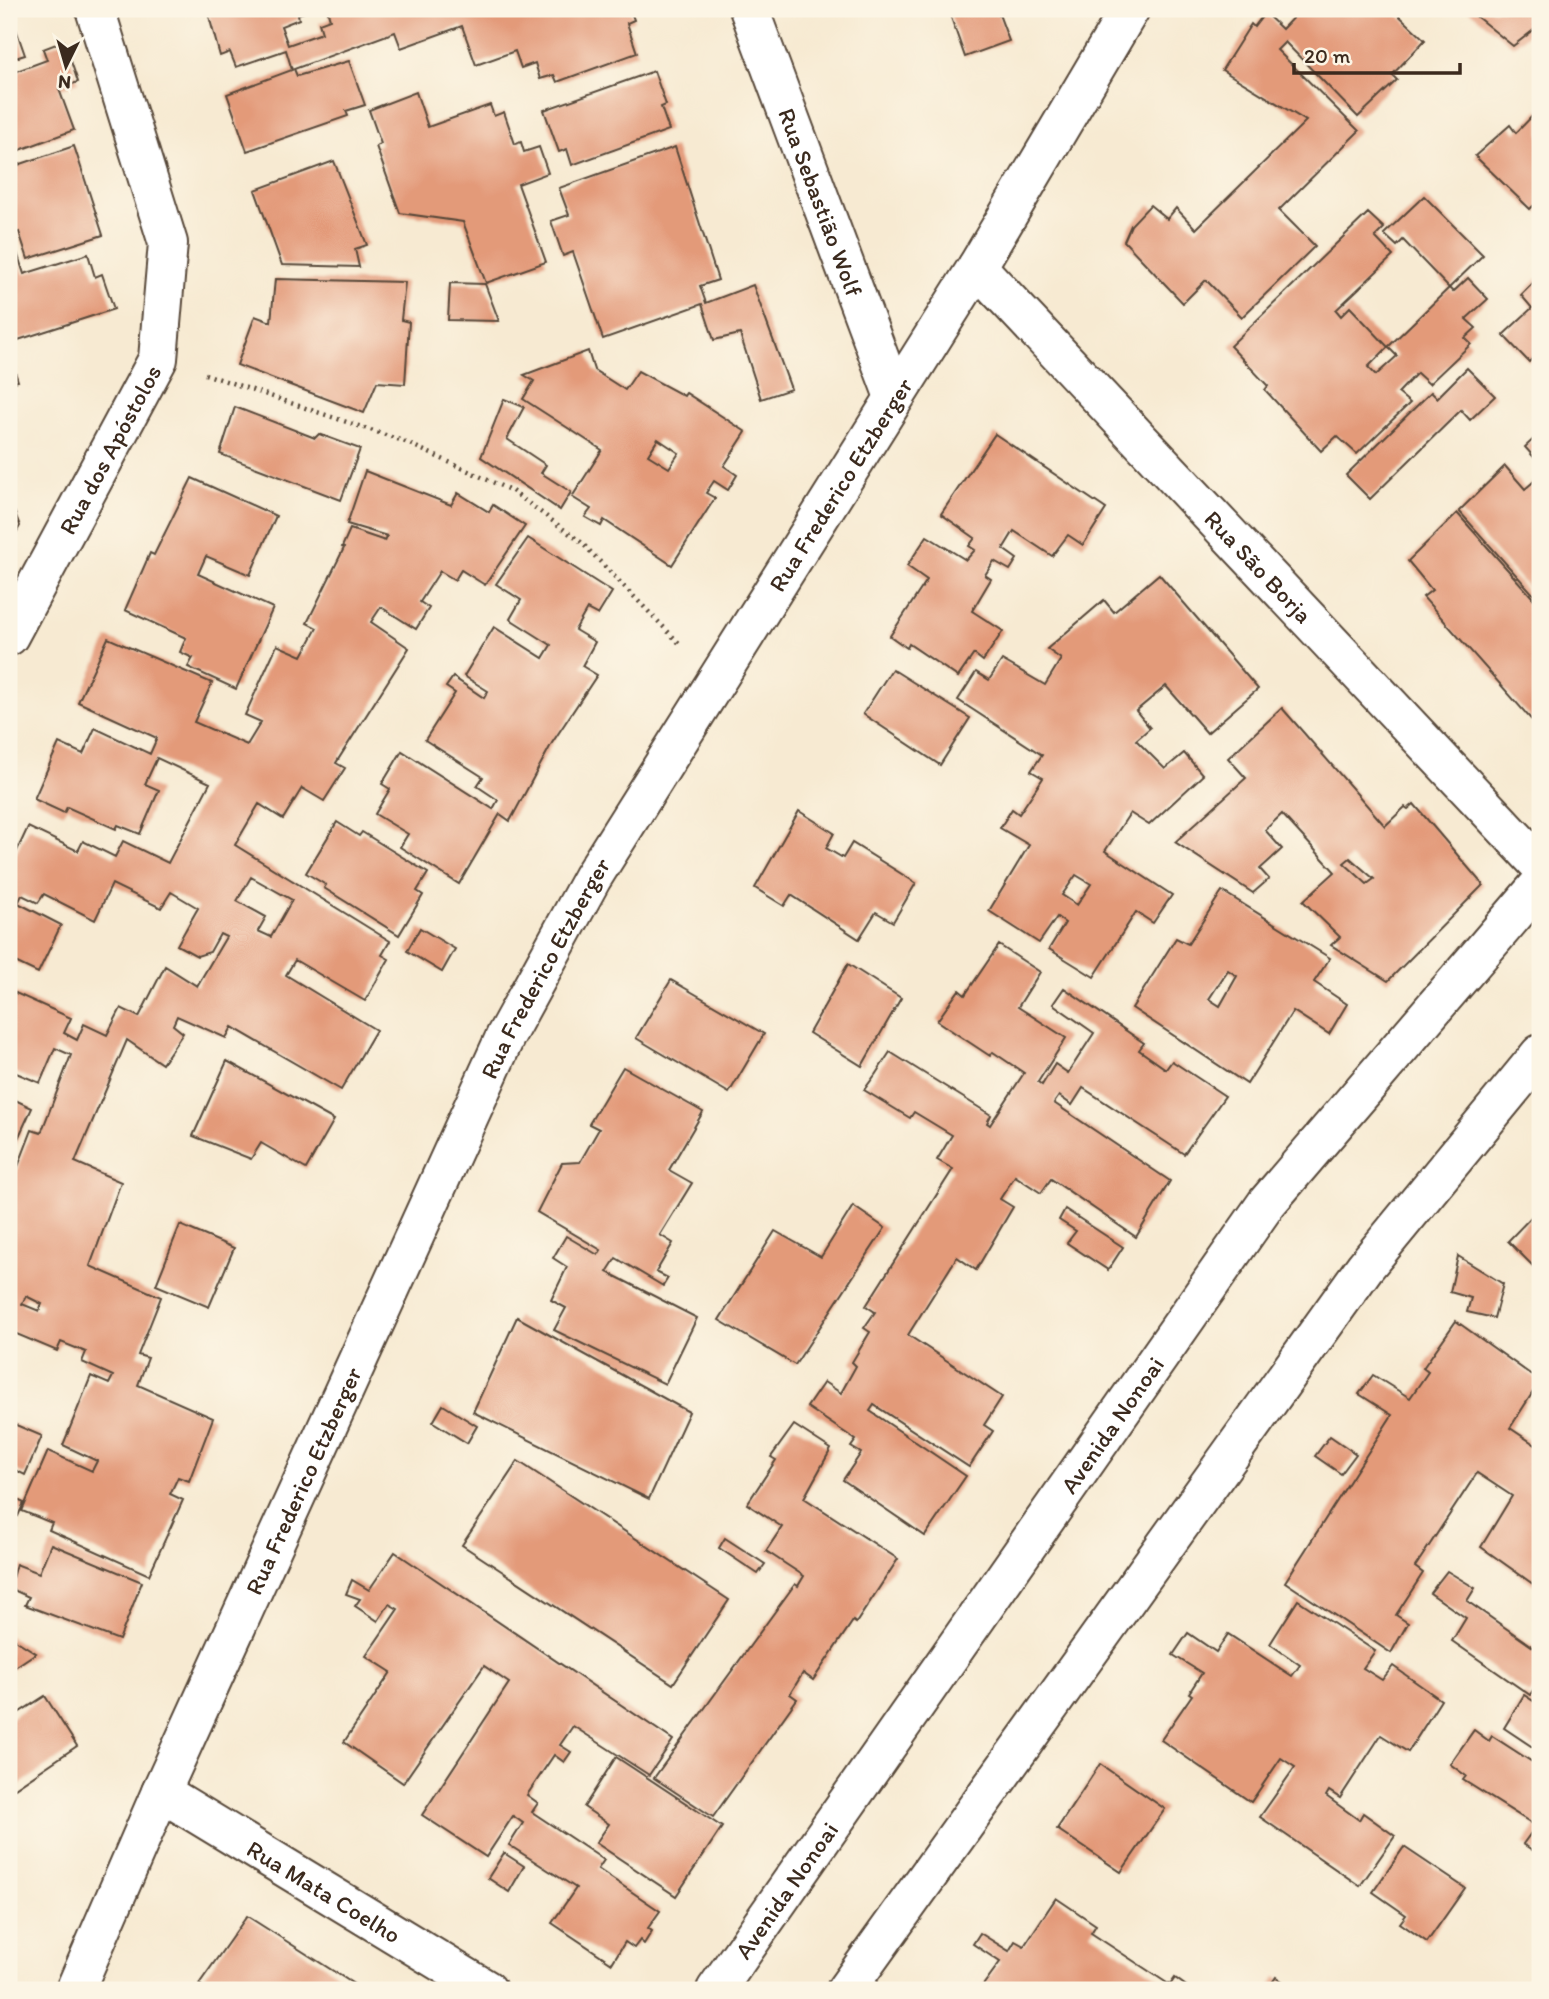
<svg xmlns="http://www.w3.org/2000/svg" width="1549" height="1999" viewBox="0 0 1549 1999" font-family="Itim,sans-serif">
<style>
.building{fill:#e39a79;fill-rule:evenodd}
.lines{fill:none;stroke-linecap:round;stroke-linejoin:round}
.street-casing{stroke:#574739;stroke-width:42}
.primary-casing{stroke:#574739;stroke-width:42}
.path{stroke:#574739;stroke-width:4.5;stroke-dasharray:2 5;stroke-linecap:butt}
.street{stroke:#fff;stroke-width:38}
.primary{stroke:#fff;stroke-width:38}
.labels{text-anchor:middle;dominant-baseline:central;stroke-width:5;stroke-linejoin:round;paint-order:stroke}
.street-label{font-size:24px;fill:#3b2a1e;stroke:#fcf5e5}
</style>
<rect width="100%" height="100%" fill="#fcf5e5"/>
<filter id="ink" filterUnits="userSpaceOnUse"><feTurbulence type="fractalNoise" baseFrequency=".0143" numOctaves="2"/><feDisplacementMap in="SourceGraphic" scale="14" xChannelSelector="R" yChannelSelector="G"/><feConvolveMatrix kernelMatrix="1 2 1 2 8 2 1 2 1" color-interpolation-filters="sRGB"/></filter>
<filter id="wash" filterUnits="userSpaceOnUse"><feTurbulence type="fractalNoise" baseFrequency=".00686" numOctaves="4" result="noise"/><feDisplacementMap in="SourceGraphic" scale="28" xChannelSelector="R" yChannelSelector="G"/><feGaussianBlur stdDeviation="1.57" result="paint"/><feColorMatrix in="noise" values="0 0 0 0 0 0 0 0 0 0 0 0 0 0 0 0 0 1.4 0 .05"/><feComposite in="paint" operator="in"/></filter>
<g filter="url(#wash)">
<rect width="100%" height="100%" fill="#f7ead2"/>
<g id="blocks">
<!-- building -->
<g class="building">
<path d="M9 9 25 55 9 60Z"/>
<path d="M207 9H314L298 14 299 19 281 26 288 45 322 33 319 23 330 19 327 9H504L505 11 550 9 553 14 569 9H630L634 20 627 23 637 53 557 82 554 75 540 79 535 63 521 68 515 51 476 65 462 26 401 48 395 32 294 69 297 76 349 61 365 105 346 111 348 116 247 151 227 94 292 70 286 50 236 67 230 52 220 56Z"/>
<path d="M948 9H997L1009 41 965 57Z"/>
<path d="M1301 9H1392L1425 40 1392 75 1397 80 1358 117 1285 42 1277 50 1359 131 1279 210 1315 246 1242 317 1206 280 1183 303 1124 241 1131 225 1150 205 1167 219 1176 208 1196 229 1306 121 1222 70 1251 24 1254 27 1265 13 1282 29Z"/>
<path d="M1467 9H1540V25L1513 46Z"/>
<path d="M64 41 78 82 59 89 74 130 9 154V74L47 60 43 49Z"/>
<path d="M654 71 666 105 661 107 669 130 572 165 567 149 559 152 544 110Z"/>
<path d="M416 92 428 127 490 105 494 116 504 112 515 144 521 142 524 152 539 147 548 173 518 184 546 262 486 283 463 222 400 213 376 146 381 144 369 110Z"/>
<path d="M1540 108V214L1533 206 1530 209 1475 156 1510 125 1516 133Z"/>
<path d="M74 146 103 235 28 259 19 232 11 234 24 274 88 254 95 277 102 274 114 309 12 342 9 331V217L13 216 9 204V168Z"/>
<path d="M675 147 718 280 700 286 706 303 753 285 791 389 761 399 740 334 714 340 702 304 603 339 573 252 563 256 551 221 569 215 559 188Z"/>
<path d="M334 161 367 245 355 249 359 267 282 265 255 190Z"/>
<path d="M1424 196 1483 255 1449 288 1403 240 1397 246 1384 234Z"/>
<path d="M1368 213 1384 228 1375 237 1393 256 1336 310 1341 316 1350 307 1388 347 1449 288 1453 292 1468 278 1488 299 1466 319 1476 328 1465 338 1471 344 1429 384 1417 373 1398 393 1410 403 1357 454 1337 436 1321 451 1265 390 1268 386 1230 346ZM1388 347 1397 356 1376 375 1368 367Z"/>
<path d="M1540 276V351L1529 362 1503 335 1532 308 1521 295Z"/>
<path d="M275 279 405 282 401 320 409 322 405 384 377 382 364 413 237 365 255 316 271 322Z"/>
<path d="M450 283 485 284 499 321 448 320Z"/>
<path d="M588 351 594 370 625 390 638 371 684 396 686 393 746 432 724 466 737 475 728 490 714 481 706 493 715 498 672 565 604 520 601 526 585 517 591 509 572 497 602 450 523 399 534 381 524 375ZM658 439 679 453 669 468 648 455Z"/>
<path d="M9 354 18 381 9 383Z"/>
<path d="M1467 368 1495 396 1470 420 1461 410 1370 499 1346 475 1431 392 1437 398Z"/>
<path d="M504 399 524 407 507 439 546 465 541 473 571 492 560 510 481 457Z"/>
<path d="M235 407 315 438 319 434 360 449 341 500 220 454Z"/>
<path d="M1540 433V464L1525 447Z"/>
<path d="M995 434 1106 509 1083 545 1068 535 1052 556 1014 531 1003 549 1017 559 1010 570 994 561 985 575 991 579 972 611 1003 631 983 661 974 654 958 677 909 644 907 648 890 636 927 580 907 566 927 536 966 560 975 550 969 546 975 538 941 514Z"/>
<path d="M1505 466 1525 489 1540 476V589L1534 595 1459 511Z"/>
<path d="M365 471 451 505 458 493 489 512 493 505 525 526 485 585 461 570 455 580 440 571 420 602 429 608 416 629 381 607 371 622 409 648 336 763 345 768 324 801 302 788 283 819 259 804 235 845 390 941 382 955 389 959 365 1001 295 960 286 975 376 1030 341 1090 232 1027 226 1038 177 1016 173 1025 183 1033 162 1064 127 1040 75 1162 121 1182 90 1266 161 1297 138 1355 148 1358 138 1385 213 1418 189 1481 178 1477 170 1494 183 1500 149 1575 49 1530 52 1523 22 1511 48 1451 92 1471 97 1461 63 1445 91 1376 109 1384 113 1376 82 1362 86 1352 61 1342 57 1351 12 1332 9 1340V1190L32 1130 41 1133 71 1055 55 1048 40 1083 9 1070V990L71 1018 64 1033 77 1040 84 1024 107 1035 121 1008 139 1017 165 966 197 986 226 937 220 934 210 952 197 956 177 945 198 908 171 892 161 908 112 884 95 920 44 894 38 903 22 895 18 903 61 925 38 973 9 959V868L28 827 78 851 83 841 115 857 123 841 168 863 210 783 157 758 145 784 159 790 140 834 118 825 116 829 67 807 64 813 34 799 59 743 83 754 95 728 150 754 157 738 78 702 108 638 212 683 194 722 247 745 261 722 245 715 277 645 302 656 317 628 307 623 344 548 342 547 350 529 385 541 387 536 347 524ZM251 877 292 900 271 937 258 931 266 917 237 901ZM26 1296 42 1304 39 1311 22 1304Z"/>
<path d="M192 478 276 516 250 575 206 556 198 574 273 608 236 689 188 667 193 658 180 652 186 638 125 610 150 553 154 555Z"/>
<path d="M9 498 20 526 9 545Z"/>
<path d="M1457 513 1540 606V723L1537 726 1423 597 1432 590 1408 561Z"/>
<path d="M528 538 612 592 598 615 587 609 575 630 595 642 582 666 597 675 552 743 510 821 500 814 459 884 400 847 408 834 375 814 390 789 382 784 402 751 493 809 498 800 477 786 483 777 425 740 455 693 446 687 453 677 484 698 488 691 464 676 494 627 543 658 551 645 510 619 521 600 496 584Z"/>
<path d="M1159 574 1258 689 1207 733 1166 686 1136 711 1150 728 1136 740 1165 769 1184 753 1203 775 1149 825 1130 813 1105 851 1172 895 1153 923 1136 912 1094 977 1049 949 1065 923 1057 917 1039 943 989 911 1029 845 1000 828 1012 809 1019 814 1043 778 1031 771 1042 755 958 700 976 672 989 680 1002 660 1045 685 1061 659 1047 649 1104 600 1114 612ZM1076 875 1091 884 1077 905 1062 895Z"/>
<path d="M892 669 970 718 940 765 863 714Z"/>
<path d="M1282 708 1385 826 1405 807 1408 809 1414 804 1483 885 1388 981 1331 945 1340 937 1303 901 1335 872 1282 814 1265 830 1282 849 1260 869 1269 879 1253 893 1175 842 1246 778 1228 758ZM1350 858 1374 879 1367 884 1344 863Z"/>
<path d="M799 811 834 833 826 848 843 858 852 843 916 883 893 922 876 912 859 939 791 895 784 906 755 888Z"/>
<path d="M337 822 359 836 362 832 428 873 417 891 423 895 399 935 324 888 326 885 306 873Z"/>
<path d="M1222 891 1330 958 1314 982 1347 1004 1329 1034 1293 1011 1247 1084 1132 1008 1176 938 1188 944ZM1228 970 1237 976 1220 1006 1209 999Z"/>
<path d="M420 928 455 949 442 972 407 951Z"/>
<path d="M999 945 1040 972 1018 1007 1066 1038 1038 1082 1042 1085 1055 1064 1068 1073 1094 1033 1053 1004 1064 988 1144 1043 1139 1050 1166 1069 1172 1061 1225 1096 1184 1154 1083 1088 1072 1105 1059 1096 1054 1103 1170 1181 1136 1237 1051 1179 1041 1193 1015 1176 1000 1199 1013 1207 976 1270 957 1257 908 1335 1002 1397 984 1425 993 1431 969 1467 874 1405 870 1411 966 1476 925 1536 843 1480 861 1453 851 1447 856 1440 807 1407 824 1382 841 1393 856 1366 852 1362 870 1332 864 1328 875 1312 866 1306 953 1169 937 1160 952 1135 914 1112 910 1118 864 1090 875 1075 890 1052 991 1115 987 1123 990 1125 1024 1073 993 1052 990 1056 937 1021 959 990 965 995Z"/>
<path d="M848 964 901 998 862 1066 809 1033Z"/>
<path d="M671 980 764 1034 729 1093 636 1038Z"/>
<path d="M227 1061 334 1120 306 1169 261 1143 251 1159 193 1136Z"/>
<path d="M623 1067 703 1112 669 1170 692 1183 660 1235 673 1243 656 1272 668 1278 663 1286 616 1258 607 1272 697 1318 665 1384 554 1330 566 1308 551 1300 567 1267 553 1258 566 1236 598 1255 601 1250 537 1212 562 1163 580 1162 599 1129 589 1124Z"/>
<path d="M9 1097 32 1108 9 1158Z"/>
<path d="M853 1206 885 1228 795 1365 719 1320 775 1231 821 1257Z"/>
<path d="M1540 1208V1273L1508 1241Z"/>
<path d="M1065 1209 1123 1247 1108 1270 1067 1243 1076 1231 1059 1220Z"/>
<path d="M180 1225 234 1248 209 1307 156 1285Z"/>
<path d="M1458 1256 1503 1284 1494 1318 1467 1312 1471 1298 1450 1292Z"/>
<path d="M517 1317 689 1412 649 1499 473 1412Z"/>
<path d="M1456 1321 1540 1381 1510 1428 1540 1448V1589L1481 1547 1512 1496 1477 1473 1415 1567 1423 1573 1396 1615 1408 1623 1391 1653 1285 1582 1392 1415 1359 1394 1373 1375 1410 1398 1428 1372 1423 1368Z"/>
<path d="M443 1405 477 1426 467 1443 433 1422Z"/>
<path d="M9 1422 42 1436 25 1475 9 1467Z"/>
<path d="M794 1425 831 1449 804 1498 898 1559 856 1623 853 1621 813 1680 803 1673 790 1694 797 1699 713 1817 654 1778 795 1584 798 1586 804 1576 766 1551 782 1527 747 1504 776 1460 771 1457Z"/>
<path d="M1330 1436 1356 1454 1341 1474 1315 1456Z"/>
<path d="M518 1461 729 1600 673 1684 462 1545Z"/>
<path d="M9 1496 24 1503 18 1516 9 1511Z"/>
<path d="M725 1538 765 1564 758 1574 719 1548Z"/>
<path d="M51 1544 142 1582 119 1640 25 1605 29 1597 9 1588 16 1564 39 1573Z"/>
<path d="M395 1552 673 1740 649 1775 573 1726 560 1745 571 1752 564 1762 554 1755 527 1795 538 1803 532 1812 604 1860 598 1869 660 1911 648 1928 652 1931 644 1944 640 1940 634 1948 625 1942 612 1963 552 1923 576 1888 509 1845 523 1823 513 1816 486 1857 422 1815 509 1683 484 1666 403 1783 344 1742 391 1672 366 1656 398 1609 389 1604 378 1621 355 1606 360 1599 346 1594 352 1580 369 1590Z"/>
<path d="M1447 1571 1475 1588 1467 1601 1540 1652V1690L1535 1687 1530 1695 1452 1641 1466 1618 1430 1593Z"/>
<path d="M1298 1600 1375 1651 1363 1668 1382 1680 1393 1666 1441 1700 1408 1752 1381 1735 1340 1798 1329 1791 1326 1796 1359 1820 1363 1813 1395 1836 1360 1886 1260 1817 1295 1767 1281 1758 1251 1802 1161 1740 1192 1695 1189 1693 1202 1673 1173 1655 1188 1633 1216 1652 1228 1634 1292 1676 1300 1665 1270 1644Z"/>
<path d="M9 1636 36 1653 9 1671Z"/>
<path d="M1540 1694V1752L1504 1728 1524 1695 1535 1702Z"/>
<path d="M45 1696 77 1746 9 1792V1719Z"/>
<path d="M1474 1730 1489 1741 1492 1736 1540 1767V1855L1523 1844 1536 1826 1463 1780 1466 1776 1450 1764Z"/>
<path d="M616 1757 722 1827 676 1896 596 1843 609 1824 584 1807Z"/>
<path d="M1100 1764 1165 1809 1121 1872 1057 1829Z"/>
<path d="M1404 1847 1465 1888 1427 1942 1400 1923 1406 1915 1373 1892Z"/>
<path d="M504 1853 524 1866 509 1892 488 1878Z"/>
<path d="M1056 1898 1096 1925 1091 1933 1170 1985 1175 1978 1189 1988 1188 1990 981 1988 1000 1962 973 1944 980 1933 1009 1951 1015 1941 1024 1946Z"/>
<path d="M247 1916 363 1990H207L199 1984Z"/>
<path d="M1276 1977 1295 1990H1267Z"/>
</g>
</g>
</g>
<g filter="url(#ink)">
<use href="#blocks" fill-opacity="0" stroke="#574739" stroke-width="2"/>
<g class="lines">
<defs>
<g id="street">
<path id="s1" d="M749 9 894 397"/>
<path id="s2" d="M977 267 1540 865"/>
<path id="s3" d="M9 636 158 359 168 243 95 9"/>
<path id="s4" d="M161 1792 487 1990"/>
<path id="s5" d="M75 1990 161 1792 506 1035 592 878 977 267 1130 9"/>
</g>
<g id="primary">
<path id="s6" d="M716 1990 1266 1204 1540 884"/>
<path d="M846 1990 1365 1267 1540 1054"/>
</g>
</defs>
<!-- street casing -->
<use href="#street" class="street-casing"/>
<!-- primary casing -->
<use href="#primary" class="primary-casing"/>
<!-- path -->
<path class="path" d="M205 374 403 441 512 491 581 542 681 645"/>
<!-- street -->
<use href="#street" class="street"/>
<!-- primary -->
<use href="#primary" class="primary"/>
</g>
</g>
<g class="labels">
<!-- street labels -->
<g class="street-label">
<text stroke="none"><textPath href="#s1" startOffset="206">Rua Sebastião Wolf</textPath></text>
<text stroke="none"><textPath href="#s3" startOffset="212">Rua dos Apóstolos</textPath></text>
<text stroke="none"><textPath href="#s5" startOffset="1692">Rua Frederico Etzberger</textPath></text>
<text stroke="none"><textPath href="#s2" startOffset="411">Rua São Borja</textPath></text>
<text stroke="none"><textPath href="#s5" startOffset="1125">Rua Frederico Etzberger</textPath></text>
<text stroke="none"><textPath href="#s6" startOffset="690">Avenida Nonoai</textPath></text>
<text stroke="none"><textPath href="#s5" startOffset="558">Rua Frederico Etzberger</textPath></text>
<text stroke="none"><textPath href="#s6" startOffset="122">Avenida Nonoai</textPath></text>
<text stroke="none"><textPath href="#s4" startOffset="191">Rua Mata Coelho</textPath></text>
</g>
</g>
<!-- margin -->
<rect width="1549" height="1999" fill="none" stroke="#fcf5e5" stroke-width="35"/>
<!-- north arrow -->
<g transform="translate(66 66) rotate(185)" stroke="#fcf5e5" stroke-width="5" paint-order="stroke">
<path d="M0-5L12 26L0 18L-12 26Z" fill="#3b2a1e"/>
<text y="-10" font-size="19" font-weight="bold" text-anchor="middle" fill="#3b2a1e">N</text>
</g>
<!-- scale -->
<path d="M1294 63v10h166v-10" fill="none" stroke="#3b2a1e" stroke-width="3.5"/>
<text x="1304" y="63" font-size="21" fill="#3b2a1e" stroke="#fcf5e5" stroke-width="5" paint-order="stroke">20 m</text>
</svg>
